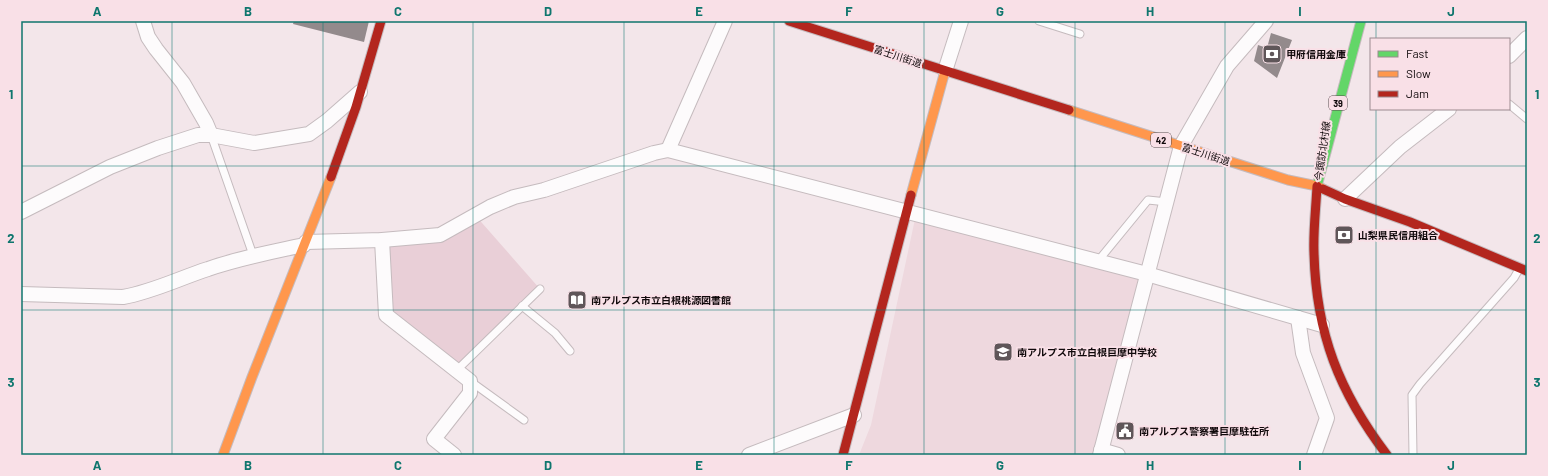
<svg xmlns="http://www.w3.org/2000/svg" width="1548" height="476" viewBox="0 0 1548 476" font-family="Barlow,'Noto Sans JP',sans-serif">
<style>
.built{fill:#eed8de}
.green{fill:#e9cfd7}
.building{fill:#938a8c}
.lines{fill:none;stroke-linecap:round;stroke-linejoin:round}
.lane-casing{stroke:#c5bbbe;stroke-width:9}
.street-casing{stroke:#c5bbbe;stroke-width:16}
.fast-casing{stroke:#c5bbbe;stroke-width:11}
.slow-casing{stroke:#c5bbbe;stroke-width:11}
.jam-casing{stroke:#c5bbbe;stroke-width:11}
.lane{stroke:#fdfbfc;stroke-width:7}
.street{stroke:#fdfbfc;stroke-width:14}
.fast{stroke:#63d668;stroke-width:9}
.slow{stroke:#ff974d;stroke-width:9}
.jam{stroke:#b3261e;stroke-width:9}
.grid{fill:none;stroke:#0f766e;stroke-width:1;stroke-opacity:0.55}
.labels{text-anchor:middle;dominant-baseline:central;stroke-width:4;stroke-linejoin:round;paint-order:stroke}
.shield{fill:#f9e0e7;stroke:#564a4d;stroke-width:1}
.shield-label{font-size:9px;font-weight:bold;fill:#10090b}
.poi-label{font-size:10px;font-weight:bold;fill:#10090b;stroke:#f9e0e7;text-anchor:start}
.street-label{font-size:10px;fill:#10090b;stroke:#f9e0e7}
.neatline{fill:none;stroke:#0f766e;stroke-width:1.5}
.grid-label{font-size:13px;text-anchor:middle;font-weight:bold;fill:#0f766e}
</style>
<rect width="100%" height="100%" fill="#f3e6ea"/>
<!-- built -->
<path class="built" d="M915 219 1139 279 1093 455H859L871 425Z"/>
<!-- green -->
<path class="green" d="M475 215 540 289 457 370 386 315 382 240 440 235Z"/>
<!-- building -->
<g class="building">
<path d="M294 21H369L364 42 293 24Z"/>
<path d="M1271 33 1292 40 1277 78 1254 61 1258 45 1267 48Z"/>
</g>
<g class="lines">
<defs>
<g id="lane">
<path d="M1039 21 1080 34"/>
<path d="M1509 104 1527 119"/>
<path d="M211 135 253 255"/>
<path d="M1098 261 1148 200 1167 202"/>
<path d="M522 306 555 333 570 351"/>
<path d="M457 370 540 289"/>
<path d="M470 381 524 420"/>
<path d="M1413 455 1412 395 1420 384 1514 278 1518 271"/>
</g>
<g id="street">
<path d="M143 21 148 37 156 49 183 83 206 123 211 135"/>
<path d="M1509 56 1527 38"/>
<path d="M945 71 961 21"/>
<path d="M668 150 725 21"/>
<path d="M1345 199 1400 147 1449 109"/>
<path d="M21 212 110 167 158 148 198 135H211L254 143 309 134 327 121 360 92"/>
<path d="M382 240 386 315 470 381V393L434 439 454 455"/>
<path d="M306 242 382 240 440 235 490 207 514 197 544 190 654 153 668 150 1147 274 1322 325"/>
<path d="M21 294 123 297C152 292 180 278 208 269 239 258 272 252 304 245"/>
<path d="M1298 318 1303 353 1327 418 1314 455"/>
<path d="M1101 450 1118 455"/>
<path d="M749 455 854 415"/>
<path d="M1100 455 1181 146 1227 66 1266 21"/>
</g>
<path id="fast" d="M1317 186 1361 21"/>
<g id="slow">
<path d="M1069 110 1288 180 1317 186 1323 189"/>
<path d="M911 195 945 71"/>
<path d="M223 455 252 377 331 177"/>
</g>
<g id="jam">
<path d="M789 21 1069 110"/>
<path d="M331 177 356 107 381 21"/>
<path d="M1317 186C1316 208 1313 231 1314 253 1316 333 1339 392 1387 455"/>
<path d="M1323 189 1345 199 1410 222 1527 271"/>
<path d="M843 455 911 195"/>
</g>
</defs>
<!-- lane casing -->
<use href="#lane" class="lane-casing"/>
<!-- street casing -->
<use href="#street" class="street-casing"/>
<!-- fast casing -->
<use href="#fast" class="fast-casing"/>
<!-- slow casing -->
<use href="#slow" class="slow-casing"/>
<!-- jam casing -->
<use href="#jam" class="jam-casing"/>
<!-- lane -->
<use href="#lane" class="lane"/>
<!-- street -->
<use href="#street" class="street"/>
<!-- fast -->
<use href="#fast" class="fast"/>
<!-- slow -->
<use href="#slow" class="slow"/>
<!-- jam -->
<use href="#jam" class="jam"/>
</g>
<!-- grid -->
<path class="grid" d="M172 21V455M323 21V455M473 21V455M624 21V455M774 21V455M924 21V455M1075 21V455M1225 21V455M1376 21V39M1376 109V455M21 166H1527M21 310H1527"/>
<!-- icons -->
<defs>
<symbol id="bank-square" viewBox="-11 -11 22 22"><rect x="-9" y="-9" width="18" height="18" rx="4" fill="#5f5659" stroke="#f9e0e7"/><path d="M-6-4H6V4H-6ZM0-2.3a2.3 2.3 0 1 0 0 4.6a2.3 2.3 0 1 0 0-4.6Z" fill="#fff"/></symbol>
<symbol id="library-square" viewBox="-11 -11 22 22"><rect x="-9" y="-9" width="18" height="18" rx="4" fill="#5f5659" stroke="#f9e0e7"/><path d="M-6-4Q-3-5.5-.7-3.5V5Q-3 3-6 4ZM6-4Q3-5.5 .7-3.5V5Q3 3 6 4Z" fill="#fff"/></symbol>
<symbol id="school-square" viewBox="-11 -11 22 22"><rect x="-9" y="-9" width="18" height="18" rx="4" fill="#5f5659" stroke="#f9e0e7"/><path d="M0-5L7-2L0 1L-7-2ZM-4 1L0 2.5L4 1V4Q0 6-4 4Z" fill="#fff"/></symbol>
<symbol id="civic-square" viewBox="-11 -11 22 22"><rect x="-9" y="-9" width="18" height="18" rx="4" fill="#5f5659" stroke="#f9e0e7"/><path d="M-.6-6.5H3V-4.5H.6V-3L4-1V1h2V6H-6V1h2V-1L-.6-3ZM-1.2 2.5V6h2.4V2.5Z" fill="#fff"/></symbol>
</defs>
<g fill-rule="evenodd">
<use href="#bank-square" x="1261" y="43" width="22" height="22"/>
<use href="#bank-square" x="1333" y="224" width="22" height="22"/>
<use href="#library-square" x="566" y="289" width="22" height="22"/>
<use href="#school-square" x="992" y="341" width="22" height="22"/>
<use href="#civic-square" x="1114" y="420" width="22" height="22"/>
</g>
<g class="labels">
<!-- shield labels -->
<g class="shield">
<rect x="1329" y="96" width="18" height="14" rx="3"/>
<rect x="1151" y="133" width="20" height="14" rx="3"/>
</g>
<g class="shield-label">
<text x="1338" y="103">39</text>
<text x="1161" y="140">42</text>
</g>
<!-- poi labels -->
<g class="poi-label">
<text x="1286" y="54">甲府信用金庫</text>
<text x="1358" y="235">山梨県民信用組合</text>
<text x="591" y="300">南アルプス市立白根桃源図書館</text>
<text x="1017" y="352">南アルプス市立白根巨摩中学校</text>
<text x="1139" y="431">南アルプス警察署巨摩駐在所</text>
</g>
<!-- street labels -->
<g class="street-label">
<text transform="translate(898 56) rotate(18)">富士川街道</text>
<text transform="translate(1322 151) rotate(-82)">今諏訪北村線</text>
<text transform="translate(1206 154) rotate(18)">富士川街道</text>
</g>
</g>
<!-- border -->
<rect width="1548" height="476" fill="none" stroke="#f9e0e7" stroke-width="44"/>
<!-- legend -->
<rect x="1370" y="38" width="140" height="72" fill="#f9e0e7" stroke="#9c8a8f"/>
<rect x="1378" y="51" width="20" height="6" fill="#63d668" stroke="#9c8a8f"/>
<text x="1406" y="58" font-size="12" fill="#10090b">Fast</text>
<rect x="1378" y="71" width="20" height="6" fill="#ff974d" stroke="#9c8a8f"/>
<text x="1406" y="78" font-size="12" fill="#10090b">Slow</text>
<rect x="1378" y="91" width="20" height="6" fill="#b3261e" stroke="#9c8a8f"/>
<text x="1406" y="98" font-size="12" fill="#10090b">Jam</text>
<rect x="22" y="22" width="1504" height="432" class="neatline"/>
<g class="grid-label">
<text x="97" y="16">A</text>
<text x="248" y="16">B</text>
<text x="398" y="16">C</text>
<text x="548" y="16">D</text>
<text x="699" y="16">E</text>
<text x="849" y="16">F</text>
<text x="1000" y="16">G</text>
<text x="1150" y="16">H</text>
<text x="1300" y="16">I</text>
<text x="1451" y="16">J</text>
<text x="11" y="99">1</text>
<text x="1537" y="99">1</text>
<text x="11" y="243">2</text>
<text x="1537" y="243">2</text>
<text x="11" y="387">3</text>
<text x="1537" y="387">3</text>
<text x="97" y="470">A</text>
<text x="248" y="470">B</text>
<text x="398" y="470">C</text>
<text x="548" y="470">D</text>
<text x="699" y="470">E</text>
<text x="849" y="470">F</text>
<text x="1000" y="470">G</text>
<text x="1150" y="470">H</text>
<text x="1300" y="470">I</text>
<text x="1451" y="470">J</text>
</g>
</svg>
